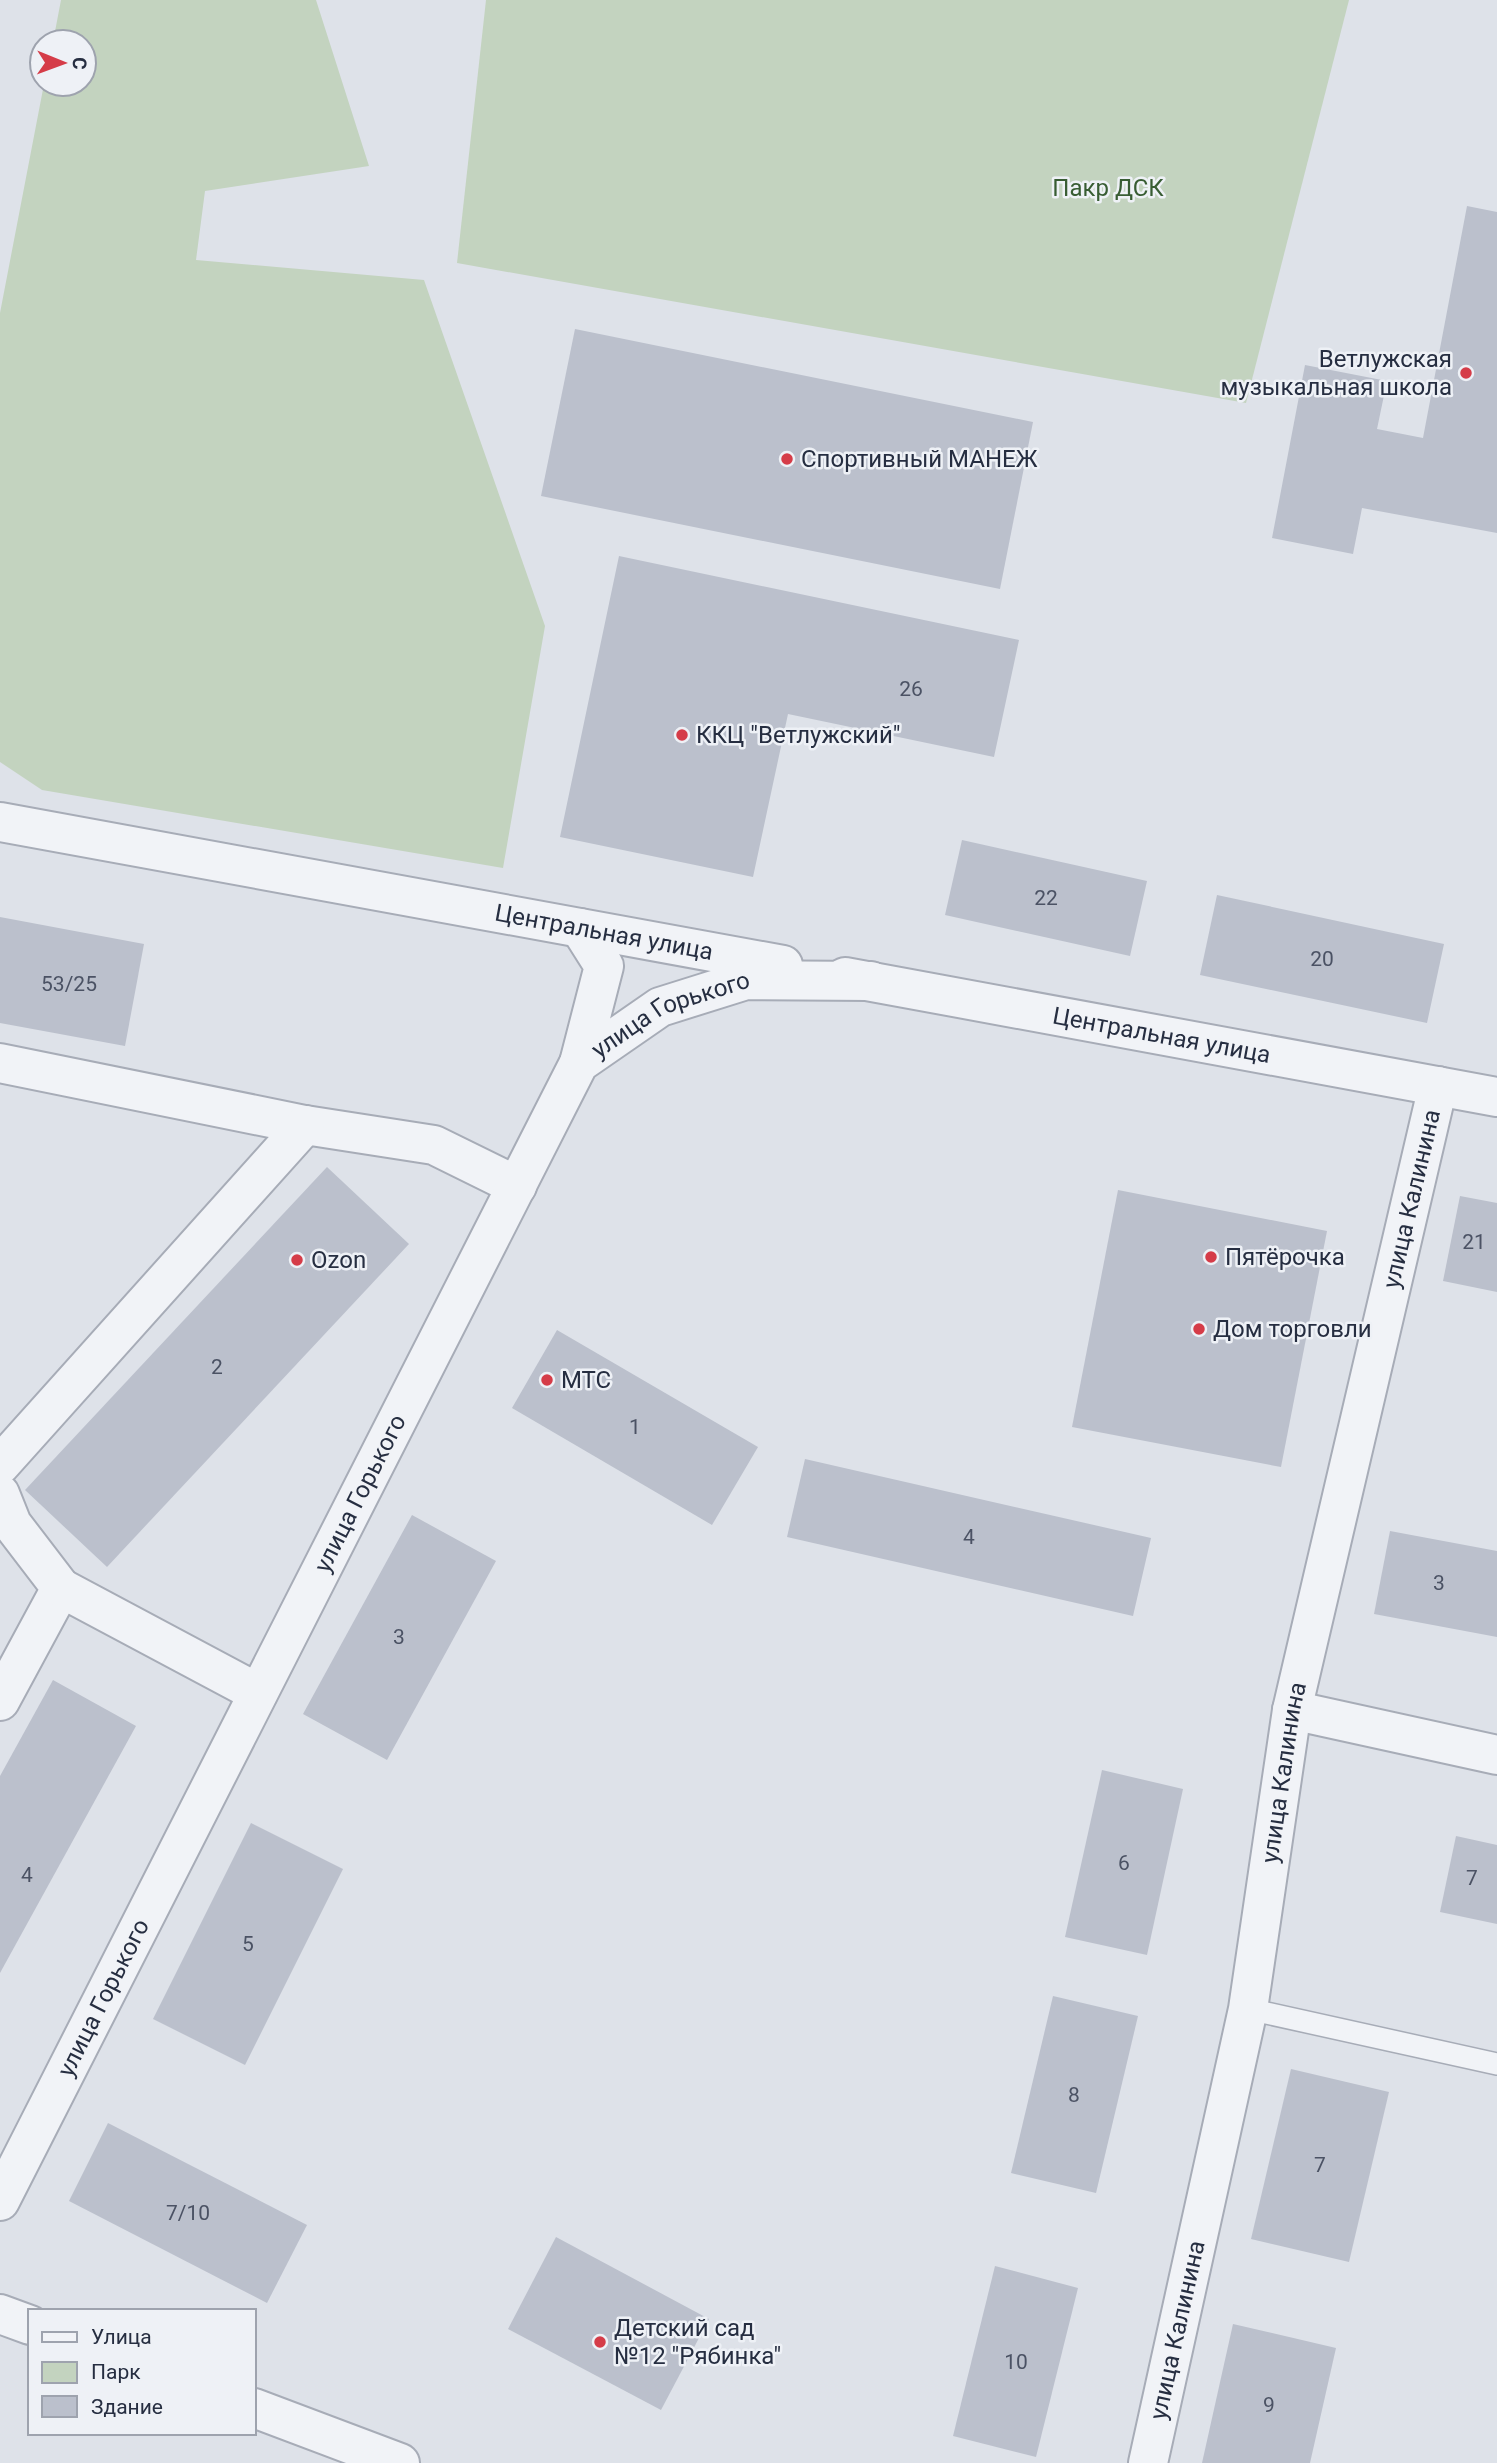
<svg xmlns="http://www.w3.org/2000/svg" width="1497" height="2463" viewBox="0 0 1497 2463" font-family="Roboto,sans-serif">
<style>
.green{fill:#c3d3bf}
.building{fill:#bbc0cc}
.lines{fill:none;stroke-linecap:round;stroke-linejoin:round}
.service-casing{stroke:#a7acb7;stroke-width:24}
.minor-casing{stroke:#a7acb7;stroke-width:42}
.tertiary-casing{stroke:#a7acb7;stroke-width:42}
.service{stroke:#f1f3f7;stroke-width:21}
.minor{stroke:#f1f3f7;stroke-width:38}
.tertiary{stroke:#f1f3f7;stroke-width:38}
.poi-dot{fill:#d53c48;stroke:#eef1f6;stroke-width:2.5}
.labels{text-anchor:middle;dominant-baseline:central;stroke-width:5;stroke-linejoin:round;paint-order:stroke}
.number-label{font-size:21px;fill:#4b5264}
.park-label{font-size:24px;fill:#385d33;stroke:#eef1f6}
.poi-label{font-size:24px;fill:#262e41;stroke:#eef1f6;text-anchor:start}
.street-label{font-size:24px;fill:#262e41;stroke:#eef1f6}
</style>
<rect width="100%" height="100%" fill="#dee2e9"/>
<!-- green -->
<g class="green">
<path d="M61 0H316L369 166 205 191 196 260 424 280 545 626 503 868 42 790 0 762V313L44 84H84V42H53Z"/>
<path d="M486 0H1349L1246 403 457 263Z"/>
</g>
<!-- building -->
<g class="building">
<path d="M1467 206 1497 212V533L1362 508 1353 554 1272 538 1305 365 1387 381 1377 429 1423 438Z"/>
<path d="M575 329 1033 422 1000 589 541 496Z"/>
<path d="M619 556 1019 640 994 757 788 714 753 877 560 837Z"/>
<path d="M962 840 1147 881 1130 956 945 915Z"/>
<path d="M1217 895 1444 944 1427 1023 1200 975Z"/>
<path d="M0 917 144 944 125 1046 0 1023Z"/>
<path d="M327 1167 409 1244 107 1567 25 1490Z"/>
<path d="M1118 1190 1327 1231 1281 1467 1072 1427Z"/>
<path d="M1460 1196 1497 1203V1292L1443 1281Z"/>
<path d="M557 1330 758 1447 712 1525 512 1408Z"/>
<path d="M805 1459 1151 1538 1133 1616 787 1537Z"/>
<path d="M412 1515 496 1561 387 1760 303 1714Z"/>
<path d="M1390 1531 1497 1551V1637L1374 1614Z"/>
<path d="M53 1680 136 1726 0 1973V1776Z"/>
<path d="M1102 1770 1183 1789 1147 1955 1065 1937Z"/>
<path d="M251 1823 343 1869 245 2065 153 2019Z"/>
<path d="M1456 1836 1497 1845V1924L1440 1912Z"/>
<path d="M1053 1996 1138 2016 1096 2193 1011 2173Z"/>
<path d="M1291 2069 1389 2092 1349 2262 1251 2239Z"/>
<path d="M108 2123 307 2225 267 2303 69 2201Z"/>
<path d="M556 2237 709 2319 661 2410 508 2329Z"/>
<path d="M995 2266 1078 2288 1036 2457 953 2436Z"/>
<path d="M1233 2324 1336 2348 1310 2463H1202Z"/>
</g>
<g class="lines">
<defs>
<path id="service" d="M1248 2009 1497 2064"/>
<g id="minor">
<path id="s1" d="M0 822 783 965"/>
<path id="s2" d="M845 977 1497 1097"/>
<path d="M0 1063 305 1125 434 1145 517 1186"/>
<path d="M579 1063 604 966 580 928"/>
<path d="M0 1465 305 1125"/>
<path d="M0 1494 12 1524 61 1588 0 1701"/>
<path d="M61 1588 258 1693"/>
<path d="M1292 1710 1497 1755"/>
<path id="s3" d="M0 2201 579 1063 660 1007 746 980 871 981"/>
<path id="s4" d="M1148 2463 1248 2009 1292 1710 1438 1086"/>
</g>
<g id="tertiary">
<path d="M0 2314 30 2325"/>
<path d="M254 2408 400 2463"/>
</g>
</defs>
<!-- service casing -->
<use href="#service" class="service-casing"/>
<!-- minor casing -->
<use href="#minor" class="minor-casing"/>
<!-- tertiary casing -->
<use href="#tertiary" class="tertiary-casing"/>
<!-- service -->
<use href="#service" class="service"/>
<!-- minor -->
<use href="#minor" class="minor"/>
<!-- tertiary -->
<use href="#tertiary" class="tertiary"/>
</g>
<!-- markers -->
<g class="poi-dot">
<circle cx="1466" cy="373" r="7"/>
<circle cx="787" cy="459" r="7"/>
<circle cx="682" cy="735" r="7"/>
<circle cx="1211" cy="1257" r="7"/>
<circle cx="297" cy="1260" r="7"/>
<circle cx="1199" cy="1329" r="7"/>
<circle cx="547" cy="1380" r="7"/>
<circle cx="600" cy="2342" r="7"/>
</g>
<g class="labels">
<!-- number labels -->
<g class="number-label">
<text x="911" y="689">26</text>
<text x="1046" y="898">22</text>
<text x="1322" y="959">20</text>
<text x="69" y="984">53/25</text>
<text x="1474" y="1242">21</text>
<text x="217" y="1367">2</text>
<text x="635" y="1427">1</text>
<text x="969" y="1537">4</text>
<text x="1439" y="1583">3</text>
<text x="399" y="1637">3</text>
<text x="1124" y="1863">6</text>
<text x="27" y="1875">4</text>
<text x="1472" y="1878">7</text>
<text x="248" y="1944">5</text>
<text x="1074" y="2095">8</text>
<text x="1320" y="2165">7</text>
<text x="188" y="2213">7/10</text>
<text x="1016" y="2362">10</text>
<text x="1269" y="2405">9</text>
</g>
<!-- park labels -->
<g class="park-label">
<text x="1108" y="188">Пакр ДСК</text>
</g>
<!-- poi labels -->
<g class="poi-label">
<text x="1452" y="359" text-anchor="end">Ветлужская<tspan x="1452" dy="28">музыкальная школа</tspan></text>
<text x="801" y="459">Спортивный МАНЕЖ</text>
<text x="696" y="735">ККЦ "Ветлужский"</text>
<text x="1225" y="1257">Пятёрочка</text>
<text x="311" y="1260">Ozon</text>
<text x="1213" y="1329">Дом торговли</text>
<text x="561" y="1380">МТС</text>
<text x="614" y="2328">Детский сад<tspan x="614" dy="28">№12 "Рябинка"</tspan></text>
</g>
<!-- street labels -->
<g class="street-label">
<text stroke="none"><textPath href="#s1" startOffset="614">Центральная улица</textPath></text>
<text stroke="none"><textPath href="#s3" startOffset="1382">улица Горького</textPath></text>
<text stroke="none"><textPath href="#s2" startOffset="322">Центральная улица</textPath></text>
<text stroke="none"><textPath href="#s4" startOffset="1292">улица Калинина</textPath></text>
<text stroke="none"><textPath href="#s3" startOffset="794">улица Горького</textPath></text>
<text stroke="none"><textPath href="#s4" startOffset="704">улица Калинина</textPath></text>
<text stroke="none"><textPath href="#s3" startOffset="228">улица Горького</textPath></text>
<text stroke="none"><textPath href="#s4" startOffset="136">улица Калинина</textPath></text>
</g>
</g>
<!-- legend -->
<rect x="28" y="2309" width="228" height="126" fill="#eef1f6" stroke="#9ea3ae" stroke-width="2"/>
<rect x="42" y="2332" width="35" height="10" fill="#f1f3f7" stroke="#9ea3ae" stroke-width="2"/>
<text x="91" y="2344" font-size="21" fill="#262e41">Улица</text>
<rect x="42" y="2362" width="35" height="21" fill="#c3d3bf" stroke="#9ea3ae" stroke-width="2"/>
<text x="91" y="2379" font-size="21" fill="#262e41">Парк</text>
<rect x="42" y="2396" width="35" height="21" fill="#bbc0cc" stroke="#9ea3ae" stroke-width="2"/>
<text x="91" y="2414" font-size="21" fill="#262e41">Здание</text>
<!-- north arrow -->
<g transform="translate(63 63) rotate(91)"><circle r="33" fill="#eef1f6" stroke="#9ea3ae" stroke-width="2"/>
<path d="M0-5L12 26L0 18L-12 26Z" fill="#d53c48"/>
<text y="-10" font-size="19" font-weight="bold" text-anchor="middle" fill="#262e41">С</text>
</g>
</svg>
